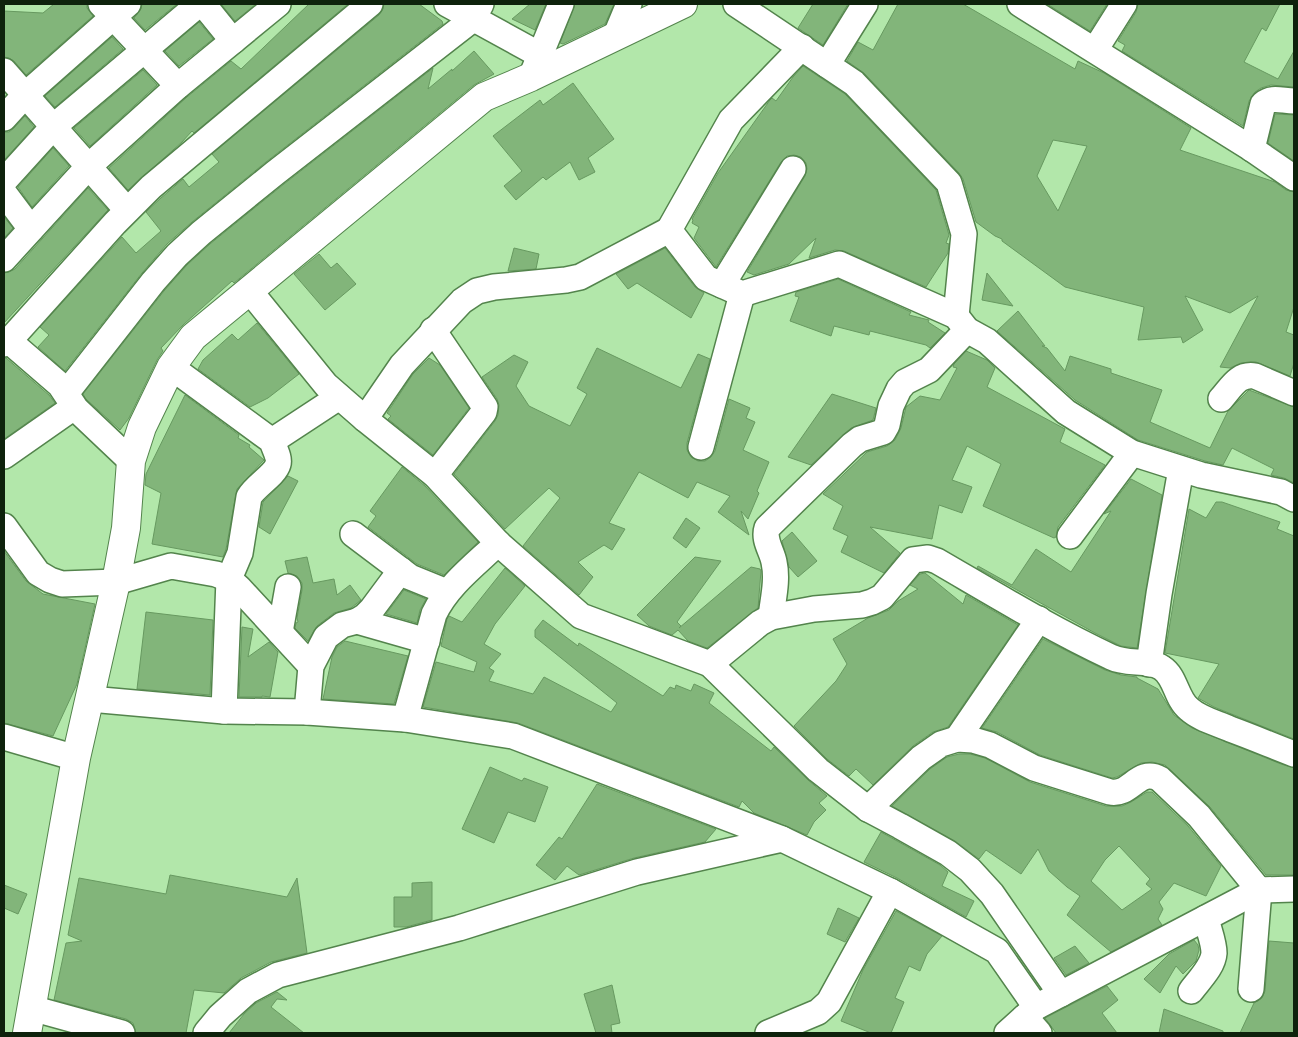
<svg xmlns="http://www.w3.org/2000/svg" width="1298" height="1037" viewBox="0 0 1298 1037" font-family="Georgia,serif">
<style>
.building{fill:#82b57a;stroke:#679960;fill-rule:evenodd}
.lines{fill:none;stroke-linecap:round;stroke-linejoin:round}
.street-casing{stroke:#53844c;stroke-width:28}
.secondary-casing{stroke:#53844c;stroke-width:30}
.street{stroke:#fff;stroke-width:25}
.secondary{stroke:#fff;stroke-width:28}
</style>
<rect width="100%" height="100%" fill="#b2e7aa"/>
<!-- building -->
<g class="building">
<path d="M54 4H87V8L93 16 26 75 14 61 9 58 4 57V11L43 13Z"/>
<path d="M142 4H177L145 30 134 18 141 9Z"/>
<path d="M221 4H256L235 21Z"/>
<path d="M309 4H348L194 133 192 131 182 142 128 190 109 168 187 97 231 61 241 69Z"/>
<path d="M384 4H419L442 21 443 24 266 162 192 222 167 244 142 273 65 371 38 347 49 335 40 327 122 237 136 253 161 231 146 212 161 198 183 179 189 187 219 162 212 154 379 15 383 9Z"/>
<path d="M530 4H546L535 30 512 19Z"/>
<path d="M575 4H614L605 24 563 44 560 43Z"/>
<path d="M813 4H848L823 45 798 28Z"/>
<path d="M898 4H963L1075 69 1078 61 1104 73 1191 128 1180 150 1275 182 1286 190 1294 192V307L1286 332 1294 335V363L1290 376 1256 362 1241 363 1230 368 1220 367 1258 296 1230 313 1185 296 1203 330 1183 343 1181 337 1138 340 1144 307 1065 287 1002 241V239L995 236 976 222 963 179 959 173 864 73 847 61 858 42 873 50ZM1053 140 1087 146 1058 211 1037 176Z"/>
<path d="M1047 4H1107L1090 31Z"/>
<path d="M1138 4H1280L1266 31 1262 28 1244 62 1278 79 1294 51V87L1271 85 1261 88 1255 92 1249 101 1243 126 1122 51 1125 45 1118 41 1136 12Z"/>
<path d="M199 22 213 39 179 66 165 51Z"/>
<path d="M112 37 123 49 55 107 45 96Z"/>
<path d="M474 51 494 74 474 85 234 283 232 281 183 325 161 348 163 351 157 360 129 418 120 430 86 399 83 394 164 291 187 265 210 244 284 184 433 68 428 89 452 69V71Z"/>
<path d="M803 66 845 94 936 190 949 235 946 243 949 244 948 253 926 287 844 251 835 250 809 258 816 238 789 264 754 275 747 272 805 176 807 169 806 163 801 157 794 155 787 156 781 162 716 267 694 238 699 227 692 223 693 220 692 219 718 173 770 100 772 98 776 101 793 77Z"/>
<path d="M143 70 157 85 90 146 74 128Z"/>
<path d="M573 83 614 139 588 158 595 172 579 180 570 162 546 180 543 177 516 200 504 186 522 171 493 136 540 100 543 105Z"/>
<path d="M1275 114 1294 115V161L1268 143Z"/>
<path d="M25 116 34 127 4 160V132H9L14 128Z"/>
<path d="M53 148 69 166 32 207 18 187Z"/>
<path d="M88 188 108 210 4 323V273L9 272 15 269Z"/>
<path d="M4 217 13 228 4 238Z"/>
<path d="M514 248 539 254 536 269 508 271Z"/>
<path d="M665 248 695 287 704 293 691 318 637 283 628 289 616 274Z"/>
<path d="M319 254 331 268 337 263 356 284 325 310 294 274Z"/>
<path d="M987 273 1013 306 982 300Z"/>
<path d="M838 279 911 312 909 315 929 320 928 322 945 333 930 348 926 345 870 331 869 335 834 326 831 336 790 321 799 297 795 296 796 292Z"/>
<path d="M1018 311 1045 346H1042L1047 348 1065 371 1070 356 1111 369V373L1162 390 1150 422 1210 448 1228 411 1249 390 1294 407V483L1284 478 1271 475 1274 469 1232 448 1223 465 1205 461 1138 440 1075 400 997 331Z"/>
<path d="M257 323 299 374 268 398 250 407 198 369 203 360 232 334 238 340Z"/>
<path d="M597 348 681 388 698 354 710 359 687 443V450L691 457 698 461H705L711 457 715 451 729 399 750 408 746 418 755 422 743 450 769 462 757 491 759 493 748 519 741 511 749 535 718 512 730 496 697 482 688 498 639 472 609 523 625 529 612 550 604 545 578 562 593 577 579 595 523 546 560 498 549 488 505 529 454 474 495 421 498 415 499 405 497 399 482 377 514 355 528 362 516 386 529 406 570 426 587 394 577 388Z"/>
<path d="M966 351 987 360 995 368 987 387 1065 429 1060 442 1105 465 1058 527 1056 537 1054 538 983 506 1001 464 967 446 952 480 972 487 962 513 939 505 932 539 870 527 900 553 884 573 841 552 848 536 833 529 843 506 823 494 867 452 887 446 895 440 901 428 906 407 920 396 940 400 957 368 953 367 954 364Z"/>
<path d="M4 358H6L49 395 55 403 4 439Z"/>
<path d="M429 358 440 365 469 408 433 455 388 419 391 416 387 413 413 374Z"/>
<path d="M832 394 876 408 873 420 851 428 811 465 788 457Z"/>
<path d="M185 395 239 435 238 438 250 445 249 447 264 460 237 489 226 549 223 557 152 544 161 493 145 485 146 474Z"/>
<path d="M402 467 425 486 478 542 444 575 417 564 368 527 376 516 370 511Z"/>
<path d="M288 476 298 481 270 534 259 527 263 502Z"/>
<path d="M1131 479 1162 495 1137 648 1121 646 1095 633 977 568 978 566 1012 585 1036 549 1071 572 1111 511 1104 514Z"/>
<path d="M1216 502H1222L1280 522 1277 529 1294 536V739L1214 707 1198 698 1219 664 1165 653 1189 509 1206 518Z"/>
<path d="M686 518 700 528 686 548 673 538Z"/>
<path d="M792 532 817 561 798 577 789 567 782 541Z"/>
<path d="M4 551 26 581 43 594 95 604 77 684 53 736 4 723Z"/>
<path d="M307 557 313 583 334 579 337 595 350 585 361 600 351 608 334 613 317 626 308 641 295 628 296 623 298 622 297 618 302 590V583L297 576 288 573 285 561Z"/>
<path d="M695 557 721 561 677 622 681 626 679 628 751 567 760 569 761 571 758 608 707 648 688 641 678 630 672 635 649 626 637 615Z"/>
<path d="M505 568 525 586 495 624 484 644 501 654 489 668 494 671 489 681 533 694 544 677 611 712 617 703 535 637V630L543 620 578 646 579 643 663 696 670 687 675 689 676 685 691 691 694 684 714 693 709 703 771 751 774 747 808 780 827 796 819 803 826 810 814 822 807 835 754 813 742 801 739 807 518 723 423 707 436 662 474 672 477 662 441 646 447 619 449 616 462 622Z"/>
<path d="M925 573 963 604 966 595 1018 625 948 727 933 732 913 746 873 785 856 769 849 776 827 759 794 726 836 681 847 664 833 639 868 618 889 610 898 601 918 589 910 585 920 574Z"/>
<path d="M404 590 426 599 420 610 417 623 386 614Z"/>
<path d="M146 612 213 620 210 695 137 689Z"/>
<path d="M242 627 253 629 248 657 269 642 278 652 270 697 262 696V697H239Z"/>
<path d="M1043 639 1105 670 1121 675 1137 677V678L1158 689 1174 715 1192 728 1281 764 1294 768V875H1266L1210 807 1165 765 1152 762 1141 763 1117 777 1112 778 1040 755 997 732 982 728Z"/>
<path d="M345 641 408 656 394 704 323 699 332 657 337 647Z"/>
<path d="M959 754H970L985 758 1030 782 1106 806H1122L1131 802 1147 792H1152L1188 826 1221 866 1206 896 1174 883 1159 902 1163 909 1158 919 1162 925 1111 952 1067 915 1080 896 1067 887 1049 871 1038 849 1021 874 986 850 979 859 955 841 892 806 930 769 947 757ZM1119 846 1150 879 1146 884 1152 889 1122 910 1091 881 1105 860Z"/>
<path d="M490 767 522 781 524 778 548 787 535 822 508 812 494 843 462 829Z"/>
<path d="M597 784 716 829 705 842 634 858 579 875 567 866 555 880 536 865 559 837 562 839Z"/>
<path d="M881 832 940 865 948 872 942 886 974 901 966 917 897 878 864 862Z"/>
<path d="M170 875 287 897 297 878 307 953 271 962 241 978 224 993 194 990 186 1033H136L133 1023 126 1019 54 1000 66 943 82 941 68 935 79 878 166 894Z"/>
<path d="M432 882V920L406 927H394V897H412V883Z"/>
<path d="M4 885 27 894 18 914 4 908Z"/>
<path d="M838 908 859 918 845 942 827 934Z"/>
<path d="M896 911 942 936 927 954 920 971 909 966 895 998 904 1002 891 1033H871L841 1021 863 970Z"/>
<path d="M1194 940 1198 945 1199 950 1196 961 1183 974 1176 966 1160 993 1144 979 1169 954Z"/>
<path d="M1269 941 1294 943V1033H1240L1254 1003 1262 998 1265 991Z"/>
<path d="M1075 946 1089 963 1066 975 1054 958Z"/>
<path d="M612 985 620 1023 611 1025 612 1033H596L584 994Z"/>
<path d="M1107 986 1118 1000 1102 1013 1117 1033H1056L1045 1018Z"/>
<path d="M277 992 287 1000 277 999 271 1007 304 1033H229L244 1014 256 1003Z"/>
<path d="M1164 1009 1223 1031V1033H1159Z"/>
</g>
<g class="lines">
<defs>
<g id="street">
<path d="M101 4 178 86"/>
<path d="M203 4 233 41"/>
<path d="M447 4 540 55"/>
<path d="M736 4 854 83 949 183 964 234 956 316"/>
<path d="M1020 4 1252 149 1294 178"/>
<path d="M616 35 629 4"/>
<path d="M802 47 731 120 669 230 706 278 742 294 839 264 956 316 967 330 987 341 1066 412 1132 453 1201 475 1281 492 1294 499"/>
<path d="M1095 50 1124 4"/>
<path d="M827 65 865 4"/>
<path d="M534 70 561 4"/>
<path d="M4 71 127 210"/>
<path d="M4 118 25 95 128 4"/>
<path d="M1252 149 1263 104C1272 96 1282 101 1294 101"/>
<path d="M4 181 53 127 199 4"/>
<path d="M4 193 31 229"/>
<path d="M4 259 89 166 178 86 278 4"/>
<path d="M722 285 793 169"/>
<path d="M249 290 326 385 365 419 435 475 498 543 581 616 710 664 818 770 868 809 900 826 948 853 970 870 992 894 1061 994"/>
<path d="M433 330 485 407 484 412 435 475"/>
<path d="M9 341 60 385 74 406"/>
<path d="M4 344 9 341 115 223 151 187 370 4"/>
<path d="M171 367 272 441C274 448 280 458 278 464 275 475 255 486 249 497L240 553 229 579 224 711"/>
<path d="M67 392 153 282 177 255 201 233 275 173 473 19 481 4"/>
<path d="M1221 399C1231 388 1238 373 1255 376L1294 393"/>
<path d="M365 419 402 365 462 301 477 291 494 287 566 280 580 277 669 230"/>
<path d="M272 441 339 397"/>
<path d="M701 447 742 294"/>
<path d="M4 456 74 407 131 461"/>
<path d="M4 526 38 573 50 580 62 584 116 582 171 566 216 574 229 579 239 588 311 666"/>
<path d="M353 534 410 577 447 592"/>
<path d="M1070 536 1132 453"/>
<path d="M771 617C773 599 778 580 774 562 772 551 763 540 767 528L852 445 860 439 883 432 887 425 891 406 899 389 905 382 929 370 967 330"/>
<path d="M357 621 427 641"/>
<path d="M280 632 288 587"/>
<path d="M710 664 760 623 771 617 814 609 862 605 872 602 882 597 913 560 928 558 937 561C994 594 1051 629 1111 657 1127 665 1149 659 1162 668 1176 677 1176 699 1189 709 1200 719 1217 723 1230 729 1252 737 1273 746 1294 754"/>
<path d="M1149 664 1159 594 1181 469"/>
<path d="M90 699 224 711 307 712 405 719 513 736 782 839 890 891 997 951 1036 1007"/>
<path d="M307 712 311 666 326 637 342 625 357 621 365 616 372 609 401 570"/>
<path d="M405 719 434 614C448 585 475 565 498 543"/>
<path d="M4 737 76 758"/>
<path d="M957 739 1039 619"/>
<path d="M868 809 921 758 941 744 957 739 973 740 990 745 1034 768 1110 792C1131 796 1138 767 1160 779L1199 816 1259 890 1251 989"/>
<path d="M1191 991C1199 980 1213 967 1214 953 1214 942 1208 928 1206 918"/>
<path d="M31 1008 122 1033"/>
<path d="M1025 1017 1039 1033"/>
<path d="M206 1033 220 1016 248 991 278 975 459 928 637 872 782 839"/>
<path d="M768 1033 818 1012 829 1002 890 891"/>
<path d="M1007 1033 1036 1007 1259 890 1294 889"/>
</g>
<path id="secondary" d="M27 1033 76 758 116 582 126 528 131 461 142 427 171 367 193 337 484 97 531 77 683 4"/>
</defs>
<!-- street casing -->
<use href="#street" class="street-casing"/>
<!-- secondary casing -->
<use href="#secondary" class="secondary-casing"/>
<!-- street -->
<use href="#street" class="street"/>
<!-- secondary -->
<use href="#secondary" class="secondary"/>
</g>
<!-- border -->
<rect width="1298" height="1037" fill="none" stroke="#0e220c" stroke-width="10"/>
</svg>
